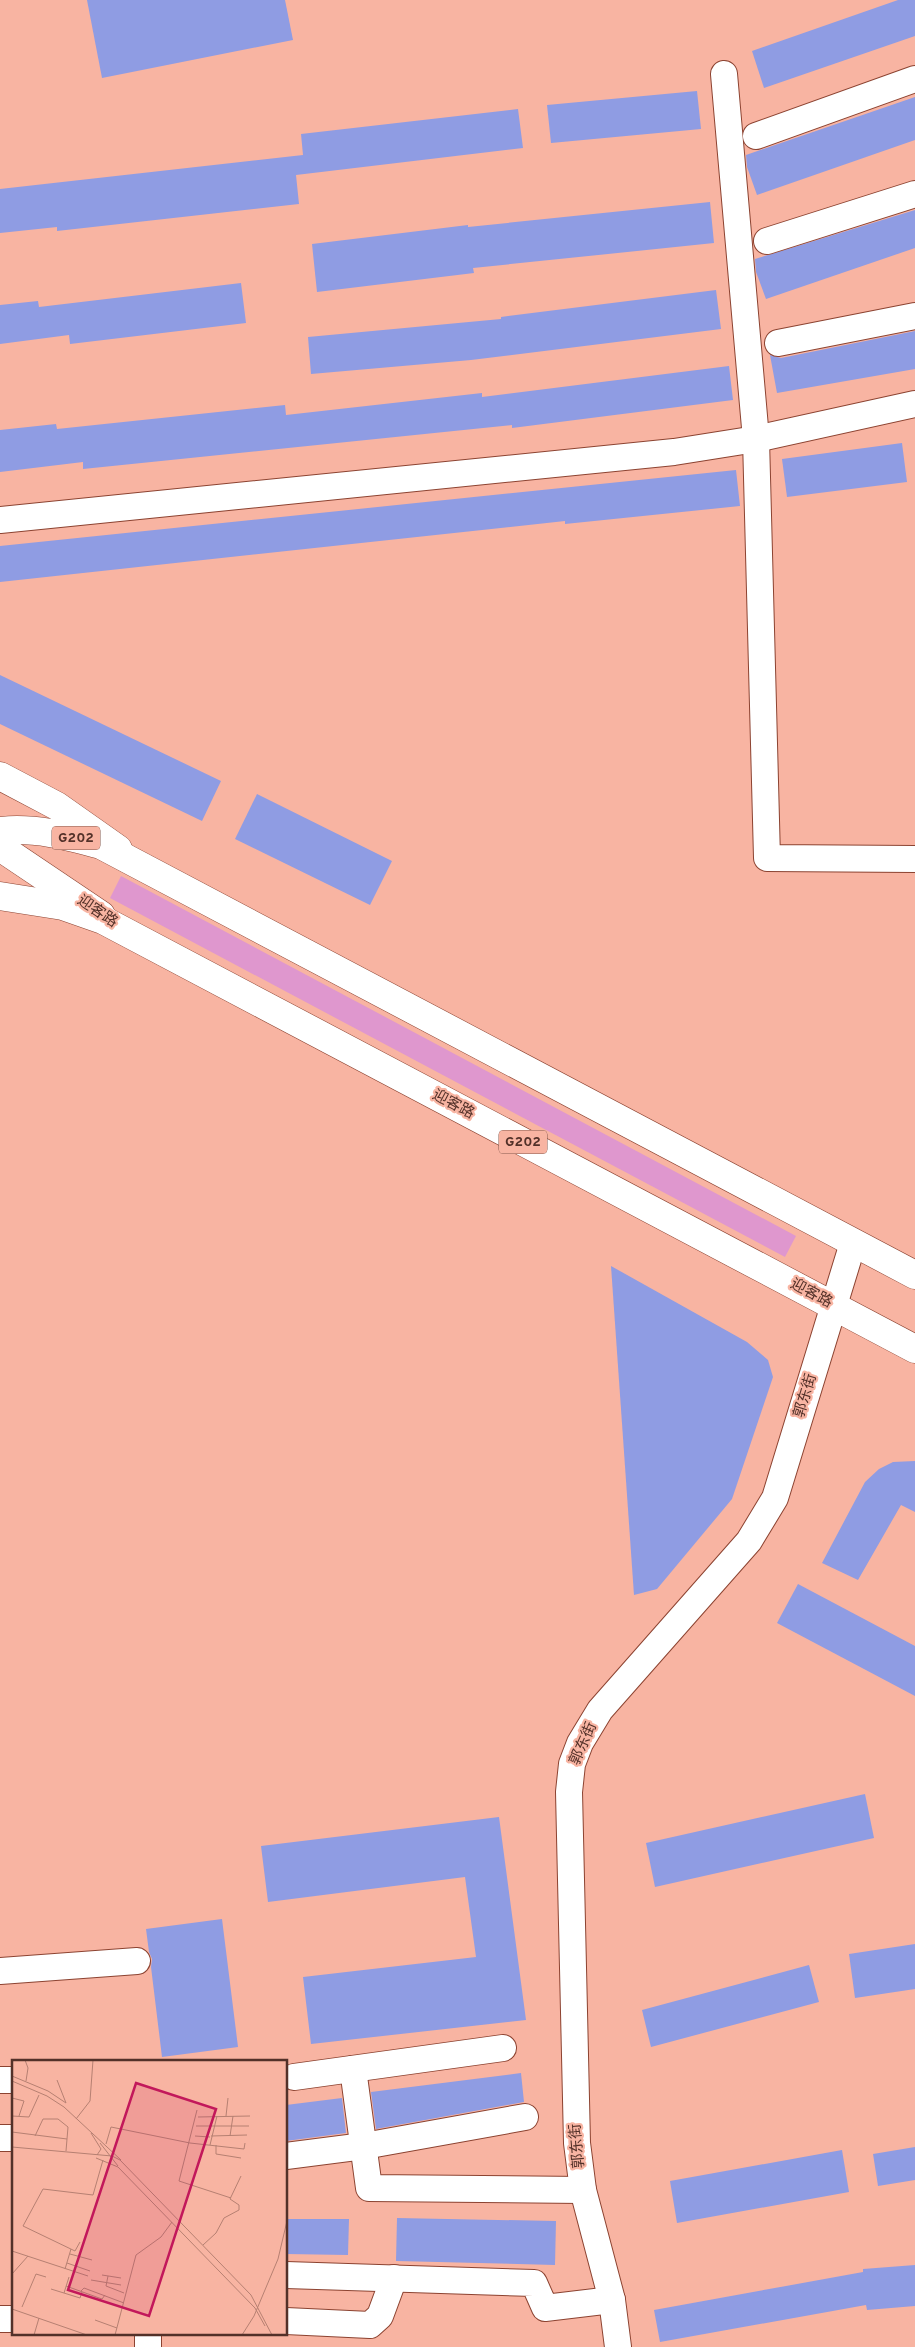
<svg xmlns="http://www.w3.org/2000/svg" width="915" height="2347" viewBox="0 0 915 2347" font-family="Overpass,'Noto Sans SC',sans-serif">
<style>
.green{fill:#df97ce}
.building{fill:#8f9ce3}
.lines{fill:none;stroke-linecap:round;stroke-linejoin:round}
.minor-casing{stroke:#8c4331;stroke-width:28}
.major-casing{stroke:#8c4331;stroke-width:29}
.highway-casing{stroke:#8c4331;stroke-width:29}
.minor{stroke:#fff;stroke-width:26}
.major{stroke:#fff;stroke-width:28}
.highway{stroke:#fff;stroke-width:28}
.labels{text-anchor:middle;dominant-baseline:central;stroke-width:4.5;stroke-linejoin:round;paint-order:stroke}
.shield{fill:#f8b4a2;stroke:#84584d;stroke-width:1}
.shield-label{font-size:14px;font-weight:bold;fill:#533129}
.street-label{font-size:15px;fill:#533129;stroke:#f8b4a2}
.inset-road{fill:none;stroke:#b68072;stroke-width:1}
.view{fill:#c2185b;fill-opacity:0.15;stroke:#c2185b;stroke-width:2.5}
.inset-edge{fill:none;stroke:#533129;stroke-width:2.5}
</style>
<rect width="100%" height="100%" fill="#f8b4a2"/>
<!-- green -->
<path class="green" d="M121 876 796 1236 785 1257 110 898Z"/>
<!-- building -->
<g class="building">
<path d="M87 0H285L293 40 102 78Z"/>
<path d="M898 0H915V36L764 88 752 51Z"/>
<path d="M697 91 701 129 551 143 547 105Z"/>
<path d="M915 97V140L757 195 747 167 746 155Z"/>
<path d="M518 109 523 148 296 175 299 204 57 231V227L0 233V189L303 155 301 134Z"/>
<path d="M710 202 714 243 473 268 474 273 317 292 312 244 468 225V227Z"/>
<path d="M915 210V248L766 299 756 272 755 259Z"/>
<path d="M241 283 246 323 70 344 69 335 0 344V305L38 301 39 307Z"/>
<path d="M716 290 721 329 471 360 311 374 308 337 501 319V317Z"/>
<path d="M915 331V369L777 393 770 355 781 358Z"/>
<path d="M729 366 733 400 512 428V425L83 469V462L0 472V430L56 424 57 429 285 405 286 415 482 393V397Z"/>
<path d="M902 443 907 482 787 497 782 459Z"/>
<path d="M736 470 740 506 565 524V521L0 582V546Z"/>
<path d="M0 675 221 781 202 821 0 724Z"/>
<path d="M257 794 392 861 370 905 235 839Z"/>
<path d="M611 1266 747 1342 768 1360 773 1377 732 1499 657 1589 634 1595Z"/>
<path d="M915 1461V1512L901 1505 858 1580 822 1563 865 1482 879 1469 893 1462Z"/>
<path d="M798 1584 915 1646V1696L777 1623Z"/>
<path d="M865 1794 874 1838 655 1887 646 1843Z"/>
<path d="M499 1817 526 2020 311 2044 303 1977 476 1957 465 1877 268 1902 261 1846Z"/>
<path d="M222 1919 238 2047 162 2057 151 1967 152 1959 149 1952 146 1929Z"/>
<path d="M915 1944V1989L855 1998 849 1954Z"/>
<path d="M809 1965 819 2002 651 2047 642 2010Z"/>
<path d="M521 2073 524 2102 376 2129 371 2092Z"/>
<path d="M342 2098 346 2133 286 2141V2105Z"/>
<path d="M915 2147V2180L878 2186 873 2154Z"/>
<path d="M842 2150 849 2192 677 2223 670 2181Z"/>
<path d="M397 2218 556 2221 555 2265 396 2261Z"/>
<path d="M286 2219H349L348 2255 286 2254Z"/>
<path d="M915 2265V2306L867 2310 866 2305 660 2342 654 2310 863 2272V2269Z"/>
</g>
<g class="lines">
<defs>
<g id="minor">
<path d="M724 74 756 439 767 858 915 859"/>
<path d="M756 136 915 79"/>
<path d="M767 241 915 194"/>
<path d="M778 343 915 316"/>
<path d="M0 520 674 452 756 439 915 404"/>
<path d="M0 1971 137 1961"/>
<path d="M353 2069 369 2188 583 2190"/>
<path d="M294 2077 503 2048"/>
<path d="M0 2080H14"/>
<path d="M0 2138H14"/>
<path d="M286 2156 364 2146 525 2117"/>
<path d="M286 2275 534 2283 545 2308 612 2300"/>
<path d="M0 2319H14"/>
<path d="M286 2321 370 2325 380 2316 394 2278"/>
<path d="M148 2347V2333"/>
<path d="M618 2347 612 2300 583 2190 577 2143 569 1792 572 1764 580 1743 600 1710 749 1541 775 1498 853 1243"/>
</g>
<g id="major">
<path d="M0 776 57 806 118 849"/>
<path d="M0 847 101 915"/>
</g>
<g id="highway">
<path d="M0 831C34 827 68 836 101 845L915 1275"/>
<path d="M0 896 63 906 103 920 915 1349"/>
</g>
</defs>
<!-- minor casing -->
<use href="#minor" class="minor-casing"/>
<!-- major casing -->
<use href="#major" class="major-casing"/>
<!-- highway casing -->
<use href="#highway" class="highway-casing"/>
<!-- minor -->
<use href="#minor" class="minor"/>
<!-- major -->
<use href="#major" class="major"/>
<!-- highway -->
<use href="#highway" class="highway"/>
</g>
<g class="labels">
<!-- shield labels -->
<g class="shield">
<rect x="52" y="826.5" width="48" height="23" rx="4"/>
<rect x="499" y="1130.5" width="48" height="23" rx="4"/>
</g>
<g class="shield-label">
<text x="76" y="838">G202</text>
<text x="523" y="1142">G202</text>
</g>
<!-- street labels -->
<g class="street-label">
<text transform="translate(97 912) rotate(34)">迎客路</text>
<text transform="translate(453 1105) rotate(28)">迎客路</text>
<text transform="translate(811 1294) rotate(28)">迎客路</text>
<text transform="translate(806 1396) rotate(-73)">郭东街</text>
<text transform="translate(584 1744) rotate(-66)">郭东街</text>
<text transform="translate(578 2146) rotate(-95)">郭东街</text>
</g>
</g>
<!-- overview -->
<g transform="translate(12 2060)">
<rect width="275" height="275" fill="#f8b4a2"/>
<path class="inset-road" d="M13 0 16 8 14 21M0 16 36 31 54 43 45 20M0 21 35 36 52 47 109 100M0 38 12 41 7 56M185 50 167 121 219 138M0 56 17 57 27 35M214 56 216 38M186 57 238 56M64 59 78 41 81 0M184 66H237M0 72 55 79M79 73 89 89 85 95M23 76 31 59H46L56 67 54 91M183 76 198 77M199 76 235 75M218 76 221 56M88 83 106 106M94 84 99 67 178 83 232 89 233 83M198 85 205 56M204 85V94L229 98M0 87 100 96 108 100 239 235 260 275M84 98 106 107 243 248 253 266M68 182 63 191 11 166 31 129 81 135 91 100M191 185 204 173 212 158 227 150V145L218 139 229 116M0 191 76 216M58 194 80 200M55 203 78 211M53 209 59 189M0 214 16 196M90 215 109 218M96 216 94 226 112 233M79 220 109 225M54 226 90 239 93 235M39 229 68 238 70 232M69 231 72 228 112 243M52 233 57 217M10 247 24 214 34 217M0 249 75 275M83 260 105 268M22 275 27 258M103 275 124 195 149 177 160 162M230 275 242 256 266 199 275 161"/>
<path class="view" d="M124 23 204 49 137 256 56 230Z"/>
<rect width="275" height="275" class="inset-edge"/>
</g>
</svg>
